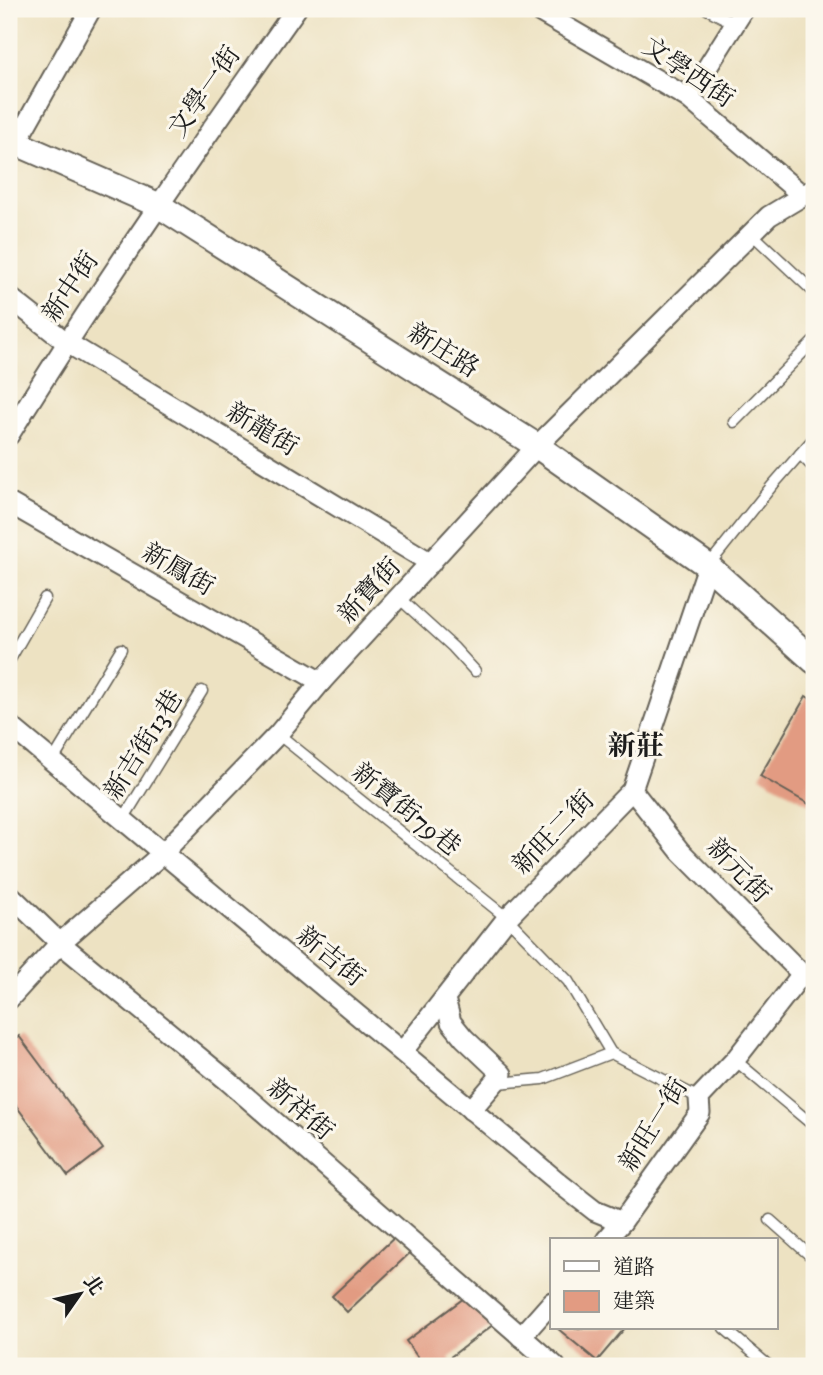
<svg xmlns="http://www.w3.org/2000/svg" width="823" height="1375" viewBox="0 0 823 1375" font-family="'IM FELL DW Pica','Noto Serif TC',serif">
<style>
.building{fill:#e29b82}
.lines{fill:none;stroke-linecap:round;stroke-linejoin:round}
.service-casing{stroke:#656156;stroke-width:13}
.minor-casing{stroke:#656156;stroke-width:23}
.tertiary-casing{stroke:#656156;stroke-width:28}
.service{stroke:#fff;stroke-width:10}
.minor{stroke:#fff;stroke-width:19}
.tertiary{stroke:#fff;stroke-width:24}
.labels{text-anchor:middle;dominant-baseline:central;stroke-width:6;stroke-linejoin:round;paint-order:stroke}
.street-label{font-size:26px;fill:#1c1c1c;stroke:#fbf7ec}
.neighbourhood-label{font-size:28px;font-weight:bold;fill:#1c1c1c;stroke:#fbf7ec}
</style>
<rect width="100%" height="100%" fill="#fbf7ec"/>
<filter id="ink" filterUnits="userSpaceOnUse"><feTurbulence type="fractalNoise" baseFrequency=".0143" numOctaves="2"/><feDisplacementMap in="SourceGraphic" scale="14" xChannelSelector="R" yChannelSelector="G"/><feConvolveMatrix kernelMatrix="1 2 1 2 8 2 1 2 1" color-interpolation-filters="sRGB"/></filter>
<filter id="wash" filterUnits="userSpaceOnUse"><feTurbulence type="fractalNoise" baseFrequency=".00686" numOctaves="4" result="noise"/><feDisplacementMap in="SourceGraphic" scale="28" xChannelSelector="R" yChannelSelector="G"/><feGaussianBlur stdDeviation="1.57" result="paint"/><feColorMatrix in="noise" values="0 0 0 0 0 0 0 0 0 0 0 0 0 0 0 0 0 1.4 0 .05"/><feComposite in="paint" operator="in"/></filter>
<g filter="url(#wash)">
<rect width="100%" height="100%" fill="#ede2c2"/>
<g id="blocks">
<!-- building -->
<g class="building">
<path d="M806 696 814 701V807L760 776Z"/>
<path d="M19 1036 103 1149 68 1176 9 1096V1044Z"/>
<path d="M397 1235 412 1251 347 1312 332 1296Z"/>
<path d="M471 1293 494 1324 449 1358 455 1366H424L406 1341Z"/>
<path d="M557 1328H625L597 1361Z"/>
</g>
</g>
</g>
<g filter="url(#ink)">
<use href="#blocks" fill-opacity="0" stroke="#656156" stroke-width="2"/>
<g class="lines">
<defs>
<g id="service">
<path d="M707 9 734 23"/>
<path d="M751 233 814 292"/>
<path d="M734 422 814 341"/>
<path d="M800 454 814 468"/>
<path d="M708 566 771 487 814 438"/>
<path d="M399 598 453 647 475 671"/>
<path d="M9 661 45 598"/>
<path d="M278 734 507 918 568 981 611 1053 699 1098"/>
<path d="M52 762 121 649"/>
<path d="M122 821 202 691"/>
<path d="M735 1060 814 1126"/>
<path d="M497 1083 543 1079 611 1053"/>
<path d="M770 1220 814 1259"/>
<path d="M724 1328 769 1366"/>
</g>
<g id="minor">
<path d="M535 9 688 98 802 195"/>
<path d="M688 98 744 9"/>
<path d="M9 155 91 9"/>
<path d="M9 297 66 342 431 563"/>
<path d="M9 435C99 289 197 149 296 9"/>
<path d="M9 503 321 682"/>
<path d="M9 725 563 1186 595 1211 622 1222"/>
<path d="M632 790 680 851 802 974 814 980"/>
<path d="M9 894 60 943 228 1081 555 1366"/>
<path d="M9 999 60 943 162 854 278 734 321 682 537 446 769 216 814 189"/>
<path d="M445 999 451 1022 464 1038 502 1074 471 1110"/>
<path d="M403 1051 507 918 632 790 708 566"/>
<path d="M606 1240 622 1222 700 1113 699 1098 735 1060 802 974"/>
<path d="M521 1337 552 1302"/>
</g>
<path id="tertiary" d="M9 140 158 205 537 446 708 566 814 661"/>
</defs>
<!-- service casing -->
<use href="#service" class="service-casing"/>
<!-- minor casing -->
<use href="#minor" class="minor-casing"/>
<!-- tertiary casing -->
<use href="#tertiary" class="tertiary-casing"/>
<!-- service -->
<use href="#service" class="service"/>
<!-- minor -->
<use href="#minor" class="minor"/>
<!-- tertiary -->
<use href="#tertiary" class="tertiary"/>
</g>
</g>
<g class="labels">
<!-- street labels -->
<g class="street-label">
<text transform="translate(688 73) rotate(34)">文學西街</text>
<text transform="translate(205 92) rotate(-55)">文學一街</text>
<text transform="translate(71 287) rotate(-56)">新中街</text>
<text transform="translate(443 351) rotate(32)">新庄路</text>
<text transform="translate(262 430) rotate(31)">新龍街</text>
<text transform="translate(178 570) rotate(30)">新鳳街</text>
<text transform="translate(370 591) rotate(-47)">新寶街</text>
<text transform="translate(144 745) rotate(-58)">新吉街13巷</text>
<text transform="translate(406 810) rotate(39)">新寶街79巷</text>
<text transform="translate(554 833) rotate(-46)">新旺二街</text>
<text transform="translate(738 871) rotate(46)">新元街</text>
<text transform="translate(330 957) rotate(39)">新吉街</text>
<text transform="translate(300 1110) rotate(41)">新祥街</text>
<text transform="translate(654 1125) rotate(-58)">新旺一街</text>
</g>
<!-- neighbourhood labels -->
<g class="neighbourhood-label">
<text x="636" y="746">新莊</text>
</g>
</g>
<!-- margin -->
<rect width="823" height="1375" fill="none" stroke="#fbf7ec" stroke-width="35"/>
<!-- legend -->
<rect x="550" y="1238" width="228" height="91" fill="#fbf7ec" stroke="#a29f99" stroke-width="2"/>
<rect x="564" y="1261" width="35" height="10" fill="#ffffff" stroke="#a29f99" stroke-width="2"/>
<text x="613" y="1274" font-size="21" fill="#1c1c1c">道路</text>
<rect x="564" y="1291" width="35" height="21" fill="#e29b82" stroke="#a29f99" stroke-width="2"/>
<text x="613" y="1308" font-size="21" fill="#1c1c1c">建築</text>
<!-- north arrow -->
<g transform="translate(80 1294) rotate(56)" stroke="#fbf7ec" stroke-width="5" paint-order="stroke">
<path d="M0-5L12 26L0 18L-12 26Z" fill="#1c1c1c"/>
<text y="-10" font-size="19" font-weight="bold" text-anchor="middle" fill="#1c1c1c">北</text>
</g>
</svg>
